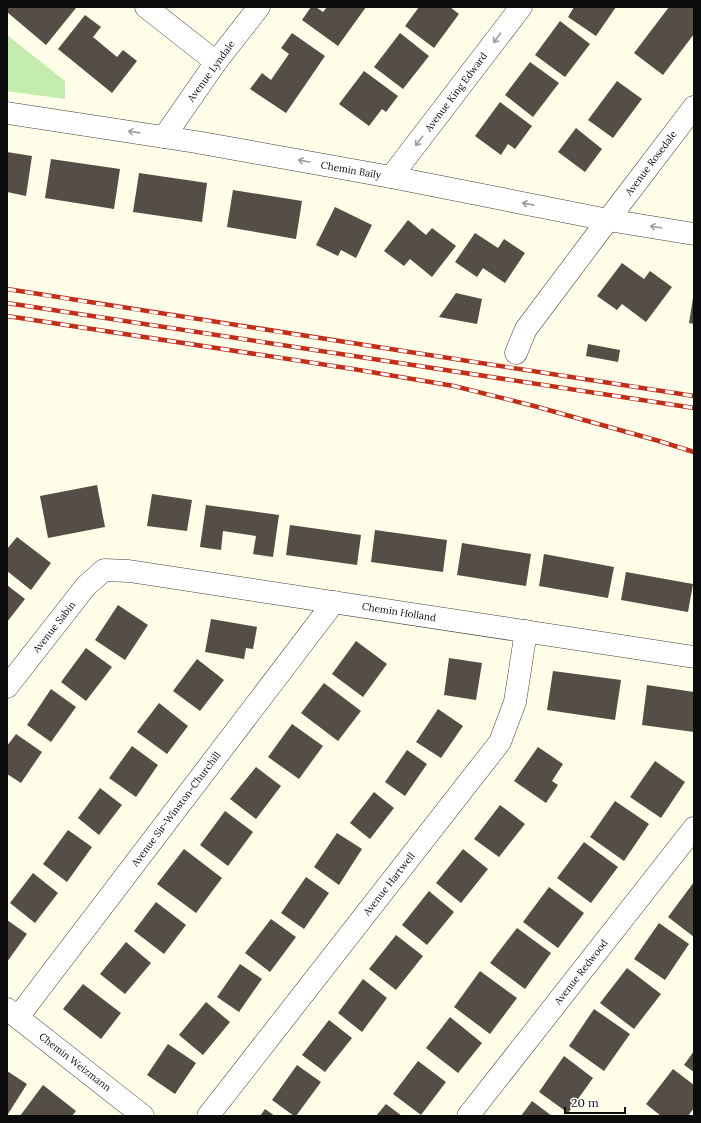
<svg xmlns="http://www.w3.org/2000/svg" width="701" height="1123" viewBox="0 0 701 1123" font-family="Lora,serif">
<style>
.green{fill:#c4ecaf}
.building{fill:#544e46}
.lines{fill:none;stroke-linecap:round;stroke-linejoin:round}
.minor-casing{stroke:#3e3e3e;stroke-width:23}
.minor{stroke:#fff;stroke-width:22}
.rail-casing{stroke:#c42e19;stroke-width:4.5}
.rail{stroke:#fff;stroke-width:3;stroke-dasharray:9;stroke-linecap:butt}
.oneway{stroke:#9d9d9d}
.labels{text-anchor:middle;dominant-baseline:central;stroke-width:4;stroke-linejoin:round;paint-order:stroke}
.street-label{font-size:10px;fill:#0b0b0b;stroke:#fff}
</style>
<rect width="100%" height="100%" fill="#fffee8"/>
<!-- green -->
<path class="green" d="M7 35 65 81V99L7 91Z"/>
<!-- building -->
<g class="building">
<path d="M7 7H75L76 8 46 45 7 12Z"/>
<path d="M311 7H316L323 12 327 7H366L338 46 302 20Z"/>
<path d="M419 7H450L459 14 434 48 405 26Z"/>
<path d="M574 7H616L596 36 568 17Z"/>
<path d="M669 7H694V34L663 75 634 53Z"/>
<path d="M85 15 101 27 93 37 117 57 123 50 137 61 112 93 58 49Z"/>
<path d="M560 21 590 44 565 77 535 55Z"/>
<path d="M292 33 325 56 286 113 250 89 262 73 271 80 289 54 281 48Z"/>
<path d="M400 33 429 56 403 89 374 67Z"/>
<path d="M530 62 559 83 533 117 505 95Z"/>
<path d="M364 71 398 96 386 112 382 109 369 126 339 104Z"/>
<path d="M617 81 642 99 613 138 588 120Z"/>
<path d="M500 102 532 126 515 149 508 144 501 155 475 136Z"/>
<path d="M576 128 602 149 585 172 558 152Z"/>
<path d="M7 152 32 156 26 196 7 192Z"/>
<path d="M51 159 120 169 114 209 45 198Z"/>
<path d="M139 173 207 183 202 222 133 212Z"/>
<path d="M233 190 302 201 296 239 227 227Z"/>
<path d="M335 207 372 225 356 258 341 250 338 256 316 245Z"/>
<path d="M408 220 426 235 432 228 456 246 432 277 410 259 404 266 384 251Z"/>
<path d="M475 233 498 248 504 239 525 253 505 283 483 268 477 277 455 262Z"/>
<path d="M622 263 644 279 650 271 672 287 646 322 622 304 617 310 597 296Z"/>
<path d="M456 293 482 299 477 324 439 317Z"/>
<path d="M693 298H694V324L689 323Z"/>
<path d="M588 344 620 350 618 362 586 356Z"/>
<path d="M97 485 105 527 48 538 40 496Z"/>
<path d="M152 494 192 500 187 531 147 526Z"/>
<path d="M206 505 279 515 273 557 253 554 256 536 223 531 221 550 200 547Z"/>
<path d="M290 525 361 535 357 565 286 555Z"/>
<path d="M375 530 447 540 443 572 371 562Z"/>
<path d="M17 537 51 563 31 590 7 571V549Z"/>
<path d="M462 543 531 554 526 586 457 575Z"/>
<path d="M544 554 614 567 608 598 539 586Z"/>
<path d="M626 572 693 584 688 612 621 600Z"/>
<path d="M7 585 25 599 7 622Z"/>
<path d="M118 605 148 625 125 660 95 640Z"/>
<path d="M211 619 257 627 253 649 246 648 244 659 205 652Z"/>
<path d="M356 641 387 664 363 697 332 674Z"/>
<path d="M86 648 112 667 86 701 61 682Z"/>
<path d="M449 658 482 663 476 700 444 695Z"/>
<path d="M197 659 224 680 200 711 173 691Z"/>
<path d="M553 671 621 680 615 720 547 710Z"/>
<path d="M324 683 361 711 338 741 301 713Z"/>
<path d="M647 685 694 692V732L642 725Z"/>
<path d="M51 689 76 707 51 742 27 725Z"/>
<path d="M159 703 188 726 167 754 137 732Z"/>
<path d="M438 709 463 726 441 758 416 742Z"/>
<path d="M292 724 323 746 299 779 268 757Z"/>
<path d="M16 734 42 752 21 783 7 774V746Z"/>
<path d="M132 746 158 765 136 797 109 778Z"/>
<path d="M538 747 563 764 552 781 558 785 546 803 514 781Z"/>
<path d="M407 750 427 764 405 796 385 782Z"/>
<path d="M655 761 685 782 661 818 630 797Z"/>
<path d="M256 767 281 786 256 819 230 799Z"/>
<path d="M100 788 122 805 99 835 78 818Z"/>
<path d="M374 792 394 808 370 839 350 823Z"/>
<path d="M615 801 649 824 624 861 590 837Z"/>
<path d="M500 805 525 824 499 857 474 839Z"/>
<path d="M225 811 253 832 228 866 200 845Z"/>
<path d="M68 830 92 847 67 882 43 864Z"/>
<path d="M337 833 362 849 339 885 314 867Z"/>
<path d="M584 842 618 867 591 903 557 878Z"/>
<path d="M184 849 222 878 196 913 157 884Z"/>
<path d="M463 849 488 869 461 903 436 883Z"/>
<path d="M33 873 58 893 35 923 10 903Z"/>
<path d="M306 877 329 893 304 929 281 913Z"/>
<path d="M694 882V937L668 917Z"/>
<path d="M549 887 584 913 558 948 523 922Z"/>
<path d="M429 891 454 912 427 945 402 925Z"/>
<path d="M156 902 186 925 164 954 134 931Z"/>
<path d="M271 919 296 937 270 972 245 953Z"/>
<path d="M7 920 27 934 7 962Z"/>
<path d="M659 923 689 944 665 980 634 959Z"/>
<path d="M517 928 551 953 525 989 490 963Z"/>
<path d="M396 935 423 956 396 990 369 969Z"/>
<path d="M126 942 151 963 125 994 100 974Z"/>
<path d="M240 964 262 979 239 1012 217 997Z"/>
<path d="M627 968 661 994 634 1029 600 1003Z"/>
<path d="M480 971 517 998 490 1034 454 1007Z"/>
<path d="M363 979 387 998 362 1032 338 1013Z"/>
<path d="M83 984 121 1013 101 1039 63 1009Z"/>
<path d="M206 1002 230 1022 203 1055 179 1035Z"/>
<path d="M594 1009 630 1034 604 1071 569 1046Z"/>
<path d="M450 1017 482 1043 458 1073 426 1048Z"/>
<path d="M329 1020 352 1038 325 1072 302 1055Z"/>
<path d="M168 1044 196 1063 175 1094 147 1075Z"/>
<path d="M694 1051V1072L684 1065Z"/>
<path d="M564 1056 593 1078 568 1113 539 1092Z"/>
<path d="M418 1061 446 1082 421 1115 393 1094Z"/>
<path d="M297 1065 321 1082 296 1116H294L272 1100Z"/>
<path d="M673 1069 694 1085V1108L688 1116H661L646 1104Z"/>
<path d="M7 1071 27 1084 8 1114 7 1113Z"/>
<path d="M43 1085 76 1111 72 1116H20Z"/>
<path d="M532 1101 552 1116H521Z"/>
<path d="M386 1104 402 1116H376Z"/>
<path d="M265 1109 275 1116H260Z"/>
</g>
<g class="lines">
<defs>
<g id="minor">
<path d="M146 7 216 62"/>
<path d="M7 113 196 142 391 177 608 220 694 234"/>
<path d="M164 137 216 62 259 7"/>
<path d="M391 177 521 7"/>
<path d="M516 353 526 329 598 233 694 107"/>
<path d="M7 687 86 586 104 570 129 571 694 657"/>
<path d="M7 1009 143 1116"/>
<path d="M18 1017 334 602"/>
<path d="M208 1116 500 742 515 702 526 631"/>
<path d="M468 1116 694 828"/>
</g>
</defs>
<!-- minor casing -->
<use href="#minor" class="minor-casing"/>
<!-- minor -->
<use href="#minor" class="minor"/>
<defs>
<g id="rail">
<path d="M7 289C236 326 465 360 694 396"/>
<path d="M7 303 694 408"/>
<path d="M7 316 353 369 454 386 534 406 659 441 694 452"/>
</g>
</defs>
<!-- rail casing -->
<use href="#rail" class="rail-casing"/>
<!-- rail -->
<use href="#rail" class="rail"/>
</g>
<!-- one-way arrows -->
<defs><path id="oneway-shaft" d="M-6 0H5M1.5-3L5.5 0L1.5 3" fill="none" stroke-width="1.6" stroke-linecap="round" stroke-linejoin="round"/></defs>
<g class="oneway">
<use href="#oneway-shaft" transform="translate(497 38) rotate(127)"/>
<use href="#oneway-shaft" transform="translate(134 132) rotate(-172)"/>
<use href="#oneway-shaft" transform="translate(419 141) rotate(127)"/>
<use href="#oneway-shaft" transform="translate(304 161) rotate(-170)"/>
<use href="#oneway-shaft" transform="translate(528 204) rotate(-169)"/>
<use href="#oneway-shaft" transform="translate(656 227) rotate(-171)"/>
</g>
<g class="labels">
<!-- street labels -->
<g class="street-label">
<text transform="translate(211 71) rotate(-54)">Avenue Lyndale</text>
<text transform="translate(456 92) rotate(-53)">Avenue King Edward</text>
<text transform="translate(651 163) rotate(-53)">Avenue Rosedale</text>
<text transform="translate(351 170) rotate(10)">Chemin Baily</text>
<text transform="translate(399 612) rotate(9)">Chemin Holland</text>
<text transform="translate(54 627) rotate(-52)">Avenue Sabin</text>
<text transform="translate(176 809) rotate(-53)">Avenue Sir-Winston-Churchill</text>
<text transform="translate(389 884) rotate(-52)">Avenue Hartwell</text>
<text transform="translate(581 972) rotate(-52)">Avenue Redwood</text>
<text transform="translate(75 1062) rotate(38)">Chemin Weizmann</text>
</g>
</g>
<!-- border -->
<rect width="701" height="1123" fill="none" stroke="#0b0b0b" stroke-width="16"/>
<!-- scale -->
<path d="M565 1107v6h60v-6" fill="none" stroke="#0b0b0b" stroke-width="2"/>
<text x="571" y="1107" font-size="12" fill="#0b0b0b" stroke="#ffffff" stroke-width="3" paint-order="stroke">20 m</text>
</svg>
